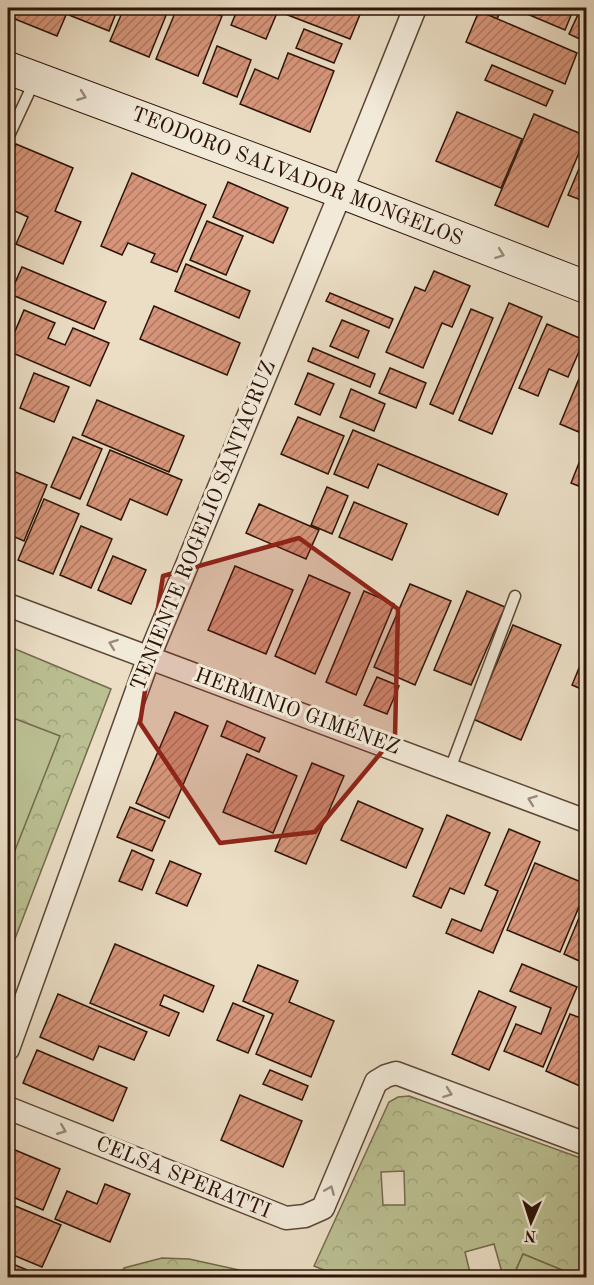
<svg xmlns="http://www.w3.org/2000/svg" width="594" height="1285" viewBox="0 0 594 1285" font-family="'Old Standard TT',serif">
<style>
.park{fill:url(#park-crowns);stroke:#746a4c;stroke-width:1.5;fill-rule:evenodd}
.garden{fill:#bbc092;stroke:#746a4c;stroke-width:1.5}
.building{fill:url(#building-hatch);stroke:#2d1407;stroke-width:1.5}
.lines{fill:none;stroke-linecap:round;stroke-linejoin:round}
.lane-casing{stroke:#5c4636;stroke-width:13}
.street-casing{stroke:#5c4636;stroke-width:25}
.secondary-casing{stroke:#2d1407;stroke-width:34}
.lane{stroke:#f2ead9;stroke-width:10}
.street{stroke:#f2ead9;stroke-width:22}
.secondary{stroke:#f2ead9;stroke-width:32}
.oneway{stroke:#998a7a}
.marked{fill:#8f2418;fill-opacity:0.2;stroke:#8f2418;stroke-width:4.5;stroke-linejoin:round}
.labels{text-anchor:middle;dominant-baseline:central;stroke-width:6;stroke-linejoin:round;paint-order:stroke}
.street-label{font-size:21px;fill:#2d1407;stroke:#f2ead9}
</style>
<defs>
<pattern id="park-crowns" width="20" height="18" patternUnits="userSpaceOnUse" patternTransform="scale(1.5)"><rect width="20" height="18" fill="#bbc092"/><path d="M2 6a3 3 0 1 1 6 0M12 15a3 3 0 1 1 6 0" fill="none" stroke="#a1a47c"/></pattern>
<pattern id="building-hatch" width="6" height="6" patternUnits="userSpaceOnUse" patternTransform="scale(1.5)"><rect width="6" height="6" fill="#d7967b"/><path d="M-1 1l2-2M0 6l6-6M5 7l2-2" fill="none" stroke="#af7963"/></pattern>
</defs>
<rect width="100%" height="100%" fill="#ebdec5"/>
<filter id="stains"><feTurbulence type="fractalNoise" baseFrequency=".00333" numOctaves="4"/><feColorMatrix values="0 0 0 0 .2 0 0 0 0 .09 0 0 0 0 .02 0 0 0 .5 -.17"/></filter>
<radialGradient id="worn" r=".72"><stop offset=".6" stop-color="#630" stop-opacity="0"/><stop offset="1" stop-color="#630" stop-opacity=".3"/></radialGradient>
<!-- park -->
<g class="park">
<path d="M8 646 111 689 8 957Z"/>
<path d="M409 1096 586 1160V1277H579L523 1254 513 1277H498L503 1276 494 1244 465 1252 471 1277H342L314 1266 389 1102 398 1097ZM404 1171 405 1205H383L381 1172Z"/>
<path d="M162 1258 189 1259 271 1277H119L124 1268Z"/>
</g>
<!-- garden -->
<g class="garden">
<path d="M8 716 60 736 8 868Z"/>
<path d="M523 1254 579 1277H513Z"/>
</g>
<!-- building -->
<g class="building">
<path d="M14 8H69L57 36 10 17Z"/>
<path d="M72 8H118L109 31 69 15Z"/>
<path d="M124 8H169L149 57 110 41Z"/>
<path d="M177 8H200L222 16 198 76 156 59Z"/>
<path d="M238 8H279L266 39 231 25Z"/>
<path d="M282 8H349L361 12 350 39 280 12Z"/>
<path d="M470 8H502L497 19Z"/>
<path d="M513 8H574L565 30Z"/>
<path d="M581 8H586V42L569 34Z"/>
<path d="M479 11 577 53 565 84 466 42Z"/>
<path d="M304 29 342 44 334 63 296 48Z"/>
<path d="M217 46 251 60 237 97 203 83Z"/>
<path d="M288 53 334 71 310 132 240 104 255 69 278 79Z"/>
<path d="M492 65 553 91 546 106 485 80Z"/>
<path d="M457 112 522 139 501 188 436 161Z"/>
<path d="M534 114 586 136 548 227 495 205Z"/>
<path d="M16 144 73 168 55 211 81 222 63 264 16 244 28 217 8 208V164Z"/>
<path d="M586 152V202L568 195Z"/>
<path d="M132 173 206 205 177 272 151 262 155 254 128 243 122 255 101 246Z"/>
<path d="M228 182 288 208 273 243 213 217Z"/>
<path d="M207 221 243 236 226 275 190 260Z"/>
<path d="M186 264 250 291 239 318 175 291Z"/>
<path d="M22 267 106 302 94 329 10 294Z"/>
<path d="M434 271 470 286 452 327 442 323 423 368 386 352 415 287 425 291Z"/>
<path d="M330 293 393 319 389 328 326 301Z"/>
<path d="M509 303 542 317 492 434 459 420Z"/>
<path d="M154 306 240 343 227 375 140 339Z"/>
<path d="M471 309 493 318 453 414 430 404Z"/>
<path d="M24 310 55 323 48 338 65 345 73 328 109 343 90 386 8 351V348Z"/>
<path d="M342 320 369 331 358 358 330 346Z"/>
<path d="M547 324 584 340 568 377 549 369 538 396 519 388Z"/>
<path d="M313 348 375 374 370 387 308 361Z"/>
<path d="M586 362V435L560 424Z"/>
<path d="M390 368 426 383 416 408 379 393Z"/>
<path d="M34 373 69 387 54 422 20 408Z"/>
<path d="M308 373 334 384 320 415 295 404Z"/>
<path d="M351 389 385 404 374 431 340 417Z"/>
<path d="M97 400 184 436 169 472 82 435Z"/>
<path d="M298 417 344 436 328 474 281 454Z"/>
<path d="M353 430 507 494 498 515 378 464 368 488 334 474Z"/>
<path d="M73 437 102 449 80 499 51 487Z"/>
<path d="M110 450 182 480 167 515 130 499 121 520 87 505Z"/>
<path d="M579 463 586 466V489L571 483Z"/>
<path d="M8 469 47 485 24 541 8 534Z"/>
<path d="M327 487 348 496 332 534 311 525Z"/>
<path d="M44 499 79 514 53 574 18 560Z"/>
<path d="M354 502 407 524 392 560 339 537Z"/>
<path d="M259 504 319 530 306 559 246 533Z"/>
<path d="M81 526 112 539 91 588 60 575Z"/>
<path d="M113 556 146 570 131 604 98 590Z"/>
<path d="M235 566 293 590 266 654 208 630Z"/>
<path d="M309 575 350 593 315 674 275 656Z"/>
<path d="M410 584 451 601 415 685 374 667Z"/>
<path d="M364 591 394 604 356 695 326 682Z"/>
<path d="M467 591 505 607 471 685 434 670Z"/>
<path d="M513 625 561 645 521 740 473 719Z"/>
<path d="M586 651V691L572 685Z"/>
<path d="M377 677 399 686 387 714 364 705Z"/>
<path d="M175 712 208 726 169 818 136 803Z"/>
<path d="M227 721 265 738 259 752 221 736Z"/>
<path d="M247 754 297 776 273 833 223 812Z"/>
<path d="M312 763 344 776 306 864 275 851Z"/>
<path d="M358 801 423 829 406 868 341 840Z"/>
<path d="M130 807 165 821 152 851 117 837Z"/>
<path d="M447 815 490 833 464 894 450 888 441 908 413 896Z"/>
<path d="M509 829 540 842 493 953 446 933 452 919 481 931 498 891 485 885Z"/>
<path d="M132 850 154 860 142 890 119 881Z"/>
<path d="M170 861 201 874 187 906 156 893Z"/>
<path d="M535 863 586 884V890L560 952 507 930Z"/>
<path d="M586 901V964L564 954Z"/>
<path d="M115 944 214 986 203 1012 164 995 160 1005 179 1013 169 1036 90 1003Z"/>
<path d="M522 964 577 987 543 1067 504 1051 516 1024 541 1034 551 1008 510 991Z"/>
<path d="M258 965 298 981 289 1002 334 1021 311 1077 256 1054 273 1014 243 1001Z"/>
<path d="M479 991 516 1007 489 1070 452 1054Z"/>
<path d="M58 994 147 1032 134 1060 99 1046 93 1060 40 1037Z"/>
<path d="M233 1003 264 1016 248 1053 217 1040Z"/>
<path d="M570 1014 586 1020V1076L582 1087 546 1071Z"/>
<path d="M37 1050 127 1088 113 1121 23 1083Z"/>
<path d="M270 1070 308 1086 302 1100 263 1084Z"/>
<path d="M240 1095 302 1121 283 1167 221 1140Z"/>
<path d="M8 1147 60 1169 43 1210 8 1195Z"/>
<path d="M105 1184 130 1194 110 1242 55 1219 67 1191 97 1204Z"/>
<path d="M8 1203 61 1225 42 1267 8 1253Z"/>
<path d="M8 1262 39 1275 38 1278H8Z"/>
</g>
<g class="lines">
<defs>
<g id="lane">
<path d="M8 138 34 82"/>
<path d="M450 769 515 596"/>
</g>
<g id="street">
<path d="M8 605 586 821"/>
<path d="M8 1049 149 657 341 192 415 8"/>
<path d="M8 1108 286 1218 305 1216 323 1208 376 1082 386 1076 396 1073 586 1144"/>
</g>
<path id="secondary" d="M8 68 341 192 586 287"/>
</defs>
<!-- lane casing -->
<use href="#lane" class="lane-casing"/>
<!-- street casing -->
<use href="#street" class="street-casing"/>
<!-- secondary casing -->
<use href="#secondary" class="secondary-casing"/>
<!-- lane -->
<use href="#lane" class="lane"/>
<!-- street -->
<use href="#street" class="street"/>
<!-- secondary -->
<use href="#secondary" class="secondary"/>
</g>
<!-- one-way arrows -->
<defs><path id="oneway-chevron" d="M-2-3.5L2.5 0L-2 3.5" fill="none" stroke-width="1.6" stroke-linecap="round" stroke-linejoin="round" transform="scale(1.5)"/></defs>
<g class="oneway">
<use href="#oneway-chevron" transform="translate(82 96) rotate(20)"/>
<use href="#oneway-chevron" transform="translate(500 254) rotate(21)"/>
<use href="#oneway-chevron" transform="translate(113 644) rotate(-160)"/>
<use href="#oneway-chevron" transform="translate(532 800) rotate(-159)"/>
<use href="#oneway-chevron" transform="translate(448 1093) rotate(20)"/>
<use href="#oneway-chevron" transform="translate(62 1130) rotate(22)"/>
<use href="#oneway-chevron" transform="translate(330 1190) rotate(-67)"/>
</g>
<!-- marked area -->
<path class="marked" d="M299 538 398 609 395 736 315 832 220 843 140 723 163 576Z"/>
<g class="labels">
<!-- street labels -->
<g class="street-label">
<text transform="translate(297 177) rotate(21)">TEODORO SALVADOR MONGELOS</text>
<text transform="translate(204 526) rotate(-68)">TENIENTE ROGELIO SANTACRUZ</text>
<text transform="translate(297 712) rotate(20)">HERMINIO GIMÉNEZ</text>
<text transform="translate(183 1178) rotate(22)">CELSA SPERATTI</text>
</g>
</g>
<!-- margin -->
<rect width="594" height="1285" fill="none" stroke="#ebdec5" stroke-width="30"/>
<rect x="9" y="9" width="576" height="1267" fill="none" stroke="#2d1407" stroke-width="3"/>
<rect x="15" y="15" width="564" height="1255" fill="none" stroke="#2d1407" stroke-width="1.5"/>
<!-- north arrow -->
<g transform="translate(531 1222) rotate(183)" stroke="#f2ead9" stroke-width="4.5" paint-order="stroke">
<path d="M0-4.5L10 22L0 15L-10 22Z" fill="#2d1407"/>
<text y="-9" font-size="16" font-weight="bold" text-anchor="middle" fill="#2d1407">N</text>
</g>
<rect width="100%" height="100%" filter="url(#stains)"/>
<rect width="100%" height="100%" fill="url(#worn)"/>
</svg>
